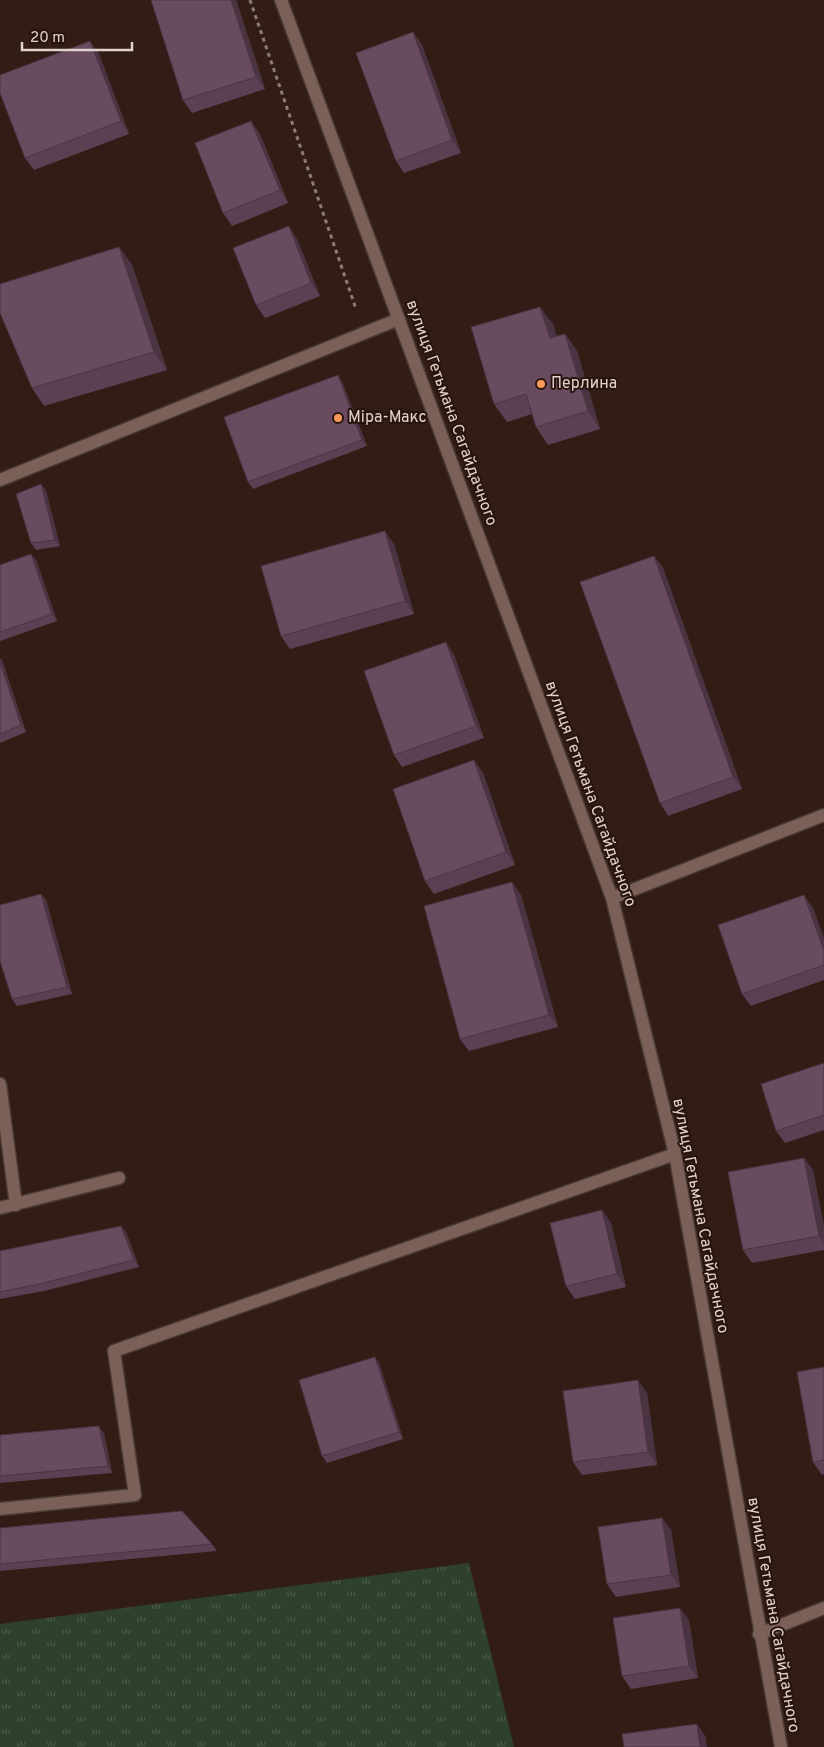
<svg xmlns="http://www.w3.org/2000/svg" width="824" height="1747" viewBox="0 0 824 1747" font-family="Overpass,sans-serif">
<style>
.grass{fill:url(#grass-tufts)}
.lines{fill:none;stroke-linecap:round;stroke-linejoin:round}
.service-casing{stroke:#493833;stroke-width:15}
.minor-casing{stroke:#493833;stroke-width:15}
.secondary-casing{stroke:#493833;stroke-width:15}
.path{stroke:#8d7c75;stroke-width:3;stroke-dasharray:4 4;stroke-linecap:butt}
.service{stroke:#7a6057;stroke-width:12}
.minor{stroke:#7a6057;stroke-width:12}
.secondary{stroke:#7a6057;stroke-width:12}
.wall{fill:#5a4052}
.shaded-wall{fill:#4a3442}
.building{fill:#694b5f;stroke:#4a3442}
.poi-dot{fill:#fe9b59;stroke:#28140d;stroke-width:2}
.labels{text-anchor:middle;dominant-baseline:central;stroke-width:4;stroke-linejoin:round;paint-order:stroke}
.poi-label{font-size:16px;fill:#e0d2cc;stroke:#28140d;text-anchor:start}
.street-label{font-size:16px;fill:#e0d2cc;stroke:#28140d}
</style>
<defs>
<pattern id="grass-tufts" width="24" height="20" patternUnits="userSpaceOnUse" patternTransform="scale(1.25)"><rect width="24" height="20" fill="#2e412b"/><path d="M3 7l-1-3M5 7V3M7 7l1-3M15 17l-1-3M17 17v-4M19 17l1-3" fill="none" stroke="#4c5c49"/></pattern>
</defs>
<rect width="100%" height="100%" fill="#321d16"/>
<!-- grass -->
<path class="grass" d="M469 1563 514 1747H0V1624Z"/>
<g class="lines">
<defs>
<g id="service">
<path d="M0 480 399 319"/>
<path d="M0 1084 16 1205"/>
<path d="M0 1208 119 1178"/>
<path d="M0 1509 135 1495 114 1351 675 1154"/>
</g>
<g id="minor">
<path d="M612 898 824 815"/>
<path d="M759 1634 824 1608"/>
</g>
<path id="secondary" d="M281 0 612 898 675 1154 781 1747"/>
</defs>
<!-- service casing -->
<use href="#service" class="service-casing"/>
<!-- minor casing -->
<use href="#minor" class="minor-casing"/>
<!-- secondary casing -->
<use href="#secondary" class="secondary-casing"/>
<!-- path -->
<path class="path" d="M250 0 356 309"/>
<!-- service -->
<use href="#service" class="service"/>
<!-- minor -->
<use href="#minor" class="minor"/>
<!-- secondary -->
<use href="#secondary" class="secondary"/>
</g>
<!-- wall -->
<g class="wall">
<path d="M236 0 265 89 192 113 183 100Z"/>
<path d="M413 32 422 45 461 153 404 173 396 161Z"/>
<path d="M90 41 99 54 129 134 34 170 25 158Z"/>
<path d="M260 134 288 203 232 226 223 213Z"/>
<path d="M297 239 320 296 265 318 256 305Z"/>
<path d="M119 247 132 265 167 370 44 406 32 388Z"/>
<path d="M553 324 556 336 565 334 577 351 600 429 548 445 536 427 532 414 507 422 494 404Z"/>
<path d="M338 375 342 382 367 446 253 489 248 482Z"/>
<path d="M41 484 46 491 60 546 36 550 31 543Z"/>
<path d="M394 544 414 614 290 649 281 636Z"/>
<path d="M31 554 36 560 57 621 0 641V565Z"/>
<path d="M654 556 663 568 742 789 668 816 660 803Z"/>
<path d="M454 655 484 738 402 767 394 755Z"/>
<path d="M0 658 2 660 26 732 0 743Z"/>
<path d="M474 760 483 773 515 865 434 894 425 881Z"/>
<path d="M512 882 521 895 558 1027 469 1051 460 1039Z"/>
<path d="M41 894 46 900 72 994 17 1006 12 999Z"/>
<path d="M813 908 824 939V980L751 1006 742 994Z"/>
<path d="M824 1063V1130L785 1143 776 1131Z"/>
<path d="M804 1158 813 1170 824 1227V1250L752 1263 743 1250Z"/>
<path d="M602 1210 611 1223 626 1287 575 1299 566 1286Z"/>
<path d="M126 1232 139 1267 44 1291 0 1299V1251Z"/>
<path d="M379 1363 403 1439 327 1463 322 1456Z"/>
<path d="M824 1367V1474L822 1475 813 1462Z"/>
<path d="M647 1393 657 1465 582 1475 573 1462Z"/>
<path d="M104 1433 112 1473 0 1483V1435Z"/>
<path d="M662 1518 671 1530 680 1587 616 1597 607 1584Z"/>
<path d="M0 1528 212 1544 217 1551 0 1571Z"/>
<path d="M689 1620 698 1678 631 1689 622 1676Z"/>
</g>
<!-- shaded-wall -->
<g class="shaded-wall">
<path d="M231 0H236L265 89 256 77Z"/>
<path d="M413 32 422 45 461 153 452 140Z"/>
<path d="M90 41 99 54 129 134 121 121Z"/>
<path d="M251 121 260 134 288 203 280 190Z"/>
<path d="M289 226 297 239 320 296 311 283Z"/>
<path d="M119 247 132 265 167 370 154 352Z"/>
<path d="M540 307 553 324 563 356 550 338Z"/>
<path d="M565 334 577 351 600 429 588 411Z"/>
<path d="M338 375 342 382 367 446 362 440Z"/>
<path d="M41 484 46 491 60 546 55 540Z"/>
<path d="M385 531 394 544 414 614 405 601Z"/>
<path d="M31 554 36 560 57 621 52 614Z"/>
<path d="M654 556 663 568 742 789 733 777Z"/>
<path d="M446 642 454 655 484 738 476 726Z"/>
<path d="M0 658 2 660 26 732 21 725 0 662Z"/>
<path d="M474 760 483 773 515 865 506 852Z"/>
<path d="M512 882 521 895 558 1027 549 1015Z"/>
<path d="M41 894 46 900 72 994 67 987Z"/>
<path d="M804 895 813 908 824 939V951Z"/>
<path d="M804 1158 813 1170 824 1227V1243L819 1236Z"/>
<path d="M602 1210 611 1223 626 1287 617 1274Z"/>
<path d="M121 1226 126 1232 139 1267 134 1260Z"/>
<path d="M375 1357 379 1363 403 1439 399 1432Z"/>
<path d="M638 1380 647 1393 657 1465 648 1452Z"/>
<path d="M99 1426 104 1433 112 1473 108 1466Z"/>
<path d="M662 1518 671 1530 680 1587 671 1575Z"/>
<path d="M680 1608 689 1620 698 1678 689 1666Z"/>
<path d="M697 1724 706 1737 707 1747H700Z"/>
</g>
<!-- building -->
<g class="building">
<path d="M151 0H231L256 77 183 100Z"/>
<path d="M413 32 452 140 396 161 356 53Z"/>
<path d="M90 41 121 121 25 158 0 93V75Z"/>
<path d="M251 121 280 190 223 213 195 143Z"/>
<path d="M289 226 311 283 256 305 233 248Z"/>
<path d="M119 247 154 352 32 388 0 313V284Z"/>
<path d="M540 307 550 338 565 334 588 411 536 427 526 394 494 404 471 327Z"/>
<path d="M338 375 362 440 248 482 224 417Z"/>
<path d="M41 484 55 540 31 543 16 494Z"/>
<path d="M385 531 405 601 281 636 261 566Z"/>
<path d="M31 554 52 614 0 632V565Z"/>
<path d="M654 556 733 777 660 803 580 582Z"/>
<path d="M446 642 476 726 394 755 364 671Z"/>
<path d="M0 662 21 725 0 734Z"/>
<path d="M474 760 506 852 425 881 393 789Z"/>
<path d="M512 882 549 1015 460 1039 424 906Z"/>
<path d="M41 894 67 987 12 999 0 961V905Z"/>
<path d="M804 895 824 951V965L742 994 718 925Z"/>
<path d="M824 1063V1115L776 1131 761 1084Z"/>
<path d="M804 1158 819 1236 743 1250 728 1172Z"/>
<path d="M602 1210 617 1274 566 1286 550 1223Z"/>
<path d="M121 1226 134 1260 39 1284 0 1292V1251Z"/>
<path d="M375 1357 399 1432 322 1456 299 1380Z"/>
<path d="M824 1367V1460L813 1462 797 1372Z"/>
<path d="M638 1380 648 1452 573 1462 563 1391Z"/>
<path d="M99 1426 108 1466 0 1476V1435Z"/>
<path d="M182 1511 212 1544 0 1564V1528Z"/>
<path d="M662 1518 671 1575 607 1584 598 1527Z"/>
<path d="M680 1608 689 1666 622 1676 613 1618Z"/>
<path d="M697 1724 700 1747H624L622 1734Z"/>
</g>
<!-- markers -->
<g class="poi-dot">
<circle cx="541" cy="384" r="5"/>
<circle cx="338" cy="418" r="5"/>
</g>
<g class="labels">
<!-- poi labels -->
<g class="poi-label">
<text x="551" y="384">Перлина</text>
<text x="348" y="418">Міра-Макс</text>
</g>
<!-- street labels -->
<g class="street-label">
<text transform="translate(451 413) rotate(70)">вулиця Гетьмана Сагайдачного</text>
<text transform="translate(590 794) rotate(70)">вулиця Гетьмана Сагайдачного</text>
<text transform="translate(700 1216) rotate(79)">вулиця Гетьмана Сагайдачного</text>
<text transform="translate(773 1615) rotate(80)">вулиця Гетьмана Сагайдачного</text>
</g>
</g>
<!-- scale -->
<path d="M22 42v8h110v-8" fill="none" stroke="#e0d2cc" stroke-width="2.5"/>
<text x="30" y="42" font-size="15" fill="#e0d2cc" stroke="#28140d" stroke-width="4" paint-order="stroke">20 m</text>
</svg>
